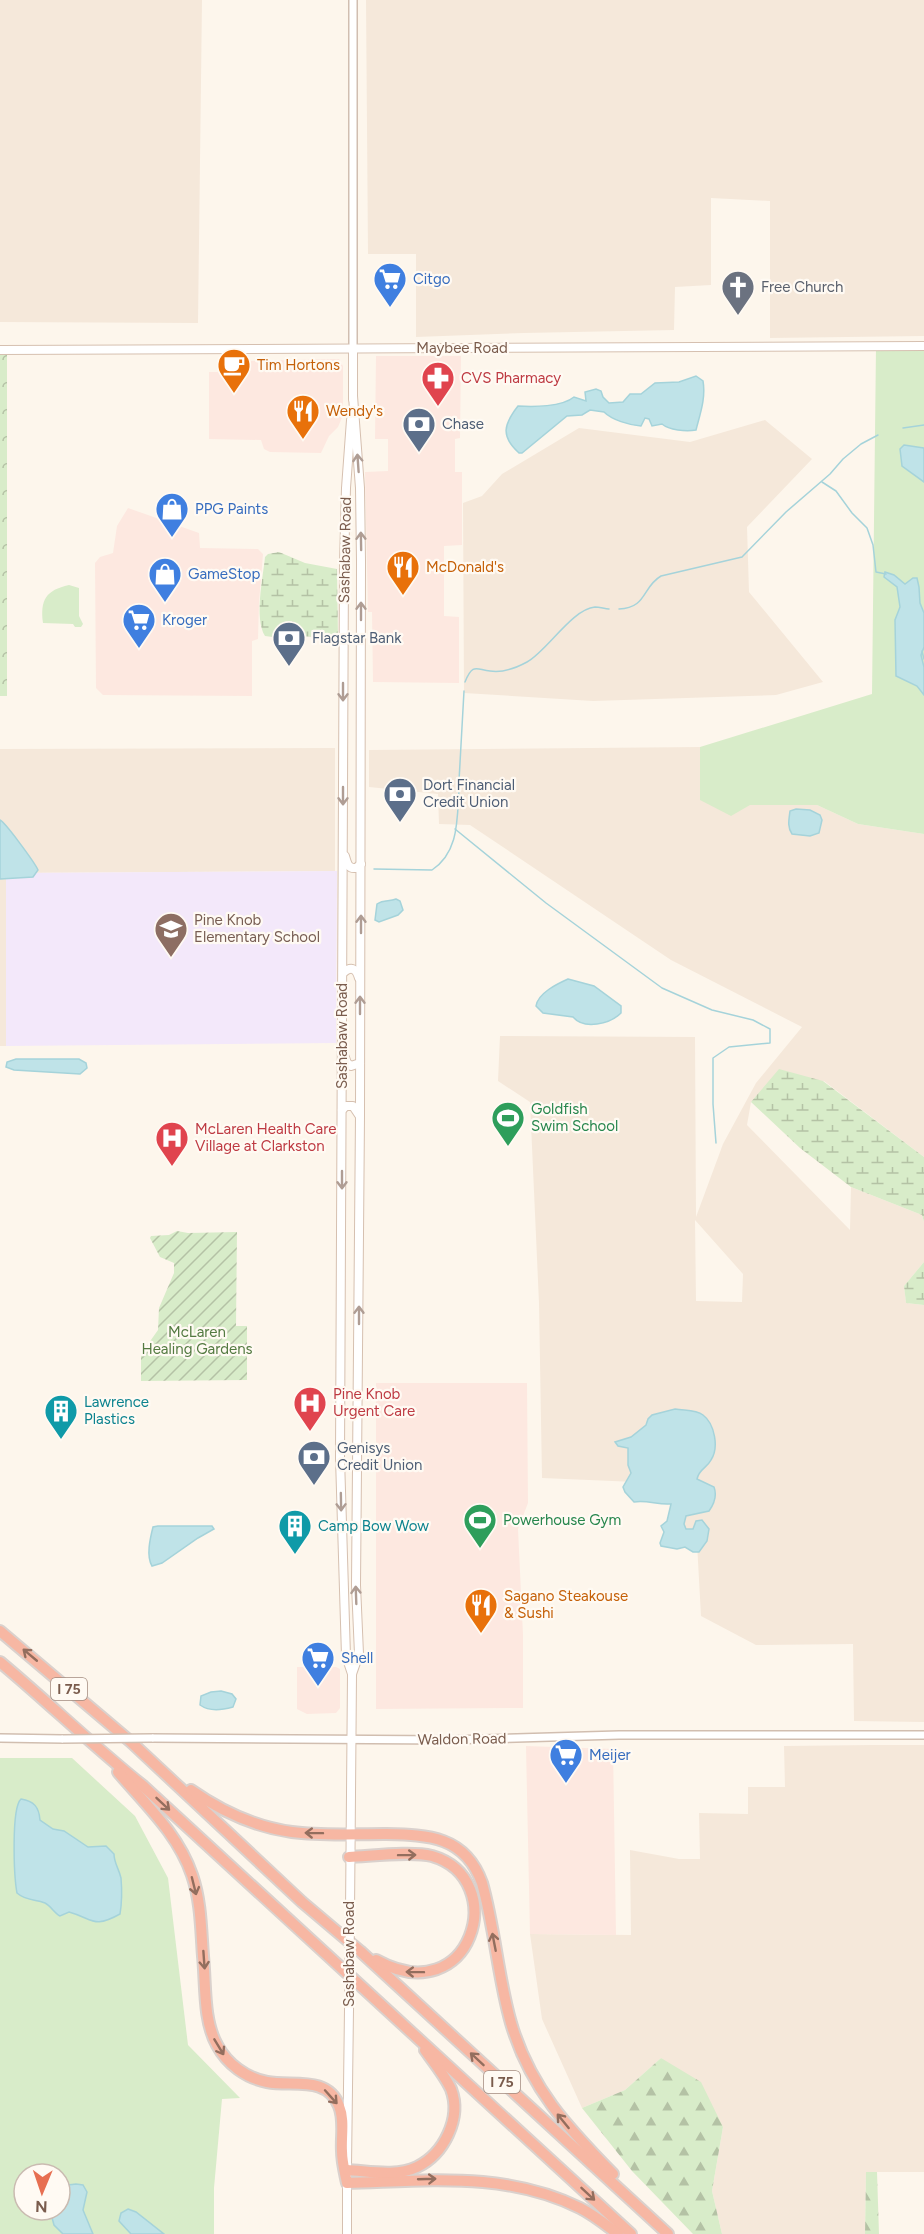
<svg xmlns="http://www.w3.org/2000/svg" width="924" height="2234" viewBox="0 0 924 2234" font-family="Figtree,sans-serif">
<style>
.residential{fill:#f5e8da;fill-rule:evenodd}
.commercial{fill:#fde8e0}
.education{fill:#f3e8fa}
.grass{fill:#d8ecc9;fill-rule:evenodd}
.forest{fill:url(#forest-firs)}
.wetland{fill:url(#wetland-marsh)}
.park{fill:url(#park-crowns)}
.garden{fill:url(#garden-furrows)}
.water{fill:#bfe3e8;stroke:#a5d3da;stroke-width:1.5}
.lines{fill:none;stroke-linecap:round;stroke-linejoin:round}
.stream{stroke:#a5d3da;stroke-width:1.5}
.tertiary-casing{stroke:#d1beb0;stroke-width:10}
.secondary-casing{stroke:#d6c0b0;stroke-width:10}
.motorway-casing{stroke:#dad1cd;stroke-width:14}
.tertiary{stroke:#fff;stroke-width:7}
.secondary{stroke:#fff;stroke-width:8}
.motorway{stroke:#f7b7a3;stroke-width:10}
.tertiary-bridge-casing{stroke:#d1beb0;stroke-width:10;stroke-linecap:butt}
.secondary-bridge-casing{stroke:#d6c0b0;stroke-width:10;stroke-linecap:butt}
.tertiary-bridge{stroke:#fff;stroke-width:7}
.secondary-bridge{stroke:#fff;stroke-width:8}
.oneway{stroke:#af9d94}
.oneway2{stroke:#936e5e}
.labels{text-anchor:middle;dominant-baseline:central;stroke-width:4.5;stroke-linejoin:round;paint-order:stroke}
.shield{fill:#fffaf3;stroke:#a28b7f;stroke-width:1.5}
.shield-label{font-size:14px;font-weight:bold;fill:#7a5c4d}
.shop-label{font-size:15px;fill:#366cbe;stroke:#fffaf3;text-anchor:start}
.worship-label{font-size:15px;fill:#5b616d;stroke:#fffaf3;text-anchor:start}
.street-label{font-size:15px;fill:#7a5c4d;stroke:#fffaf3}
.food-label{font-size:15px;fill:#c56008;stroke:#fffaf3;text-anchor:start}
.health-label{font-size:15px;fill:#be3a42;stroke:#fffaf3;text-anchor:start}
.service-label{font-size:15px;fill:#4e5e75;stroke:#fffaf3;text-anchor:start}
.education-label{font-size:15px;fill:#785e54;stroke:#fffaf3;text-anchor:start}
.leisure-label{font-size:15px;fill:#27864d;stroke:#fffaf3;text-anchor:start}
.park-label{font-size:15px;fill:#537a41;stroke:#fffaf3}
.culture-label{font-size:15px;fill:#0d838f;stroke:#fffaf3;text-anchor:start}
</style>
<defs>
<pattern id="forest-firs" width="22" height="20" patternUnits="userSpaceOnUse" patternTransform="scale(1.5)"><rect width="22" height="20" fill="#d8ecc9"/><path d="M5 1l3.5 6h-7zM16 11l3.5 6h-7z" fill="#b4c2a5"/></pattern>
<pattern id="wetland-marsh" width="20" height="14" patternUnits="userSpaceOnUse" patternTransform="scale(1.5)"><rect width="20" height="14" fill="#d8ecc9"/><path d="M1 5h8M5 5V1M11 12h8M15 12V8" fill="none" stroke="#b4c2a5"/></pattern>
<pattern id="park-crowns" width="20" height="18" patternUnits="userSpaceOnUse" patternTransform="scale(1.5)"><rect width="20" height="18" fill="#d8ecc9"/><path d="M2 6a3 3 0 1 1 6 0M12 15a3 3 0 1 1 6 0" fill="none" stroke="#b4c2a5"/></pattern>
<pattern id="garden-furrows" width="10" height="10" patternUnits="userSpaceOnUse" patternTransform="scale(1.5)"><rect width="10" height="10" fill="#d8ecc9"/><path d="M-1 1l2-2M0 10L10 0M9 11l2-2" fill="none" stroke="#b4c2a5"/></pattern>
</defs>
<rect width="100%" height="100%" fill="#fdf6ec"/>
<!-- residential -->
<g class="residential">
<path d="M0 0H202L198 323 0 322Z"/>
<path d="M366 0H924V336L770 338V201L711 198V285L675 287 674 330 524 333 416 337V254H368Z"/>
<path d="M765 420 812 459 747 527 749 592 823 682 776 695 593 701 464 693 463 503 482 496 502 474 579 428 690 442Z"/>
<path d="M700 747V800L750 805H817L858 824 924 834V1157L824 1081 751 1102 747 1125 850 1230 851 1187 922 1215 924 1222V1262L904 1286 906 1303 924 1305V1722L854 1721 853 1644 756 1645 701 1616 697 1543 675 1535 683 1484 542 1478 539 1303 530 1102 498 1081 500 1036 695 1037 696 1217 723 1144 756 1083 802 1027 671 960 470 825 439 824 438 794 369 787V750ZM695 1220 743 1274 742 1302 696 1301Z"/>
<path d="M335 748V871L7 873 6 1046H0V749Z"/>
<path d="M872 1745H924V2172H866L865 2234H722L712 2191 723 2127 661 2058 625 2090 582 2108 542 2019 530 1934 631 1935 630 1850 679 1859H700L699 1813 748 1814V1787H785L784 1746Z"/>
</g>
<!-- commercial -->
<g class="commercial">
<path d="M376 356H461L460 438 455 439V472H462V545L444 546V616L459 617V683L373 682 372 612H368L365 472 388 471V439H375Z"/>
<path d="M339 359 343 366V415L338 427 329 436 321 453 270 452 264 449 261 440 209 439V372H244V361Z"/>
<path d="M128 508 199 533 200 548 258 549 263 554 259 602 258 639 252 641V696L103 695 96 688 95 563 100 557 113 553 117 526Z"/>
<path d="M376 1383H527L528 1503 518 1529 523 1635V1708L376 1709Z"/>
<path d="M297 1667H336L340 1669V1708L336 1713 307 1714 297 1709Z"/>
<path d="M526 1746 613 1749 616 1935 530 1934Z"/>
</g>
<!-- education -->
<path class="education" d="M337 871 336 1043 6 1046V873Z"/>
<!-- grass -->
<g class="grass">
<path d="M876 347H924V834L858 824 817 805H750L731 816 700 800V747L872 694Z"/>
<path d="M69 585 79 588V616L83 624 81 627H75L73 624 43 623C40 600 46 590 69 585Z"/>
<path d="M0 1758H72L135 1816 168 1878 188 2045 240 2098 222 2099 214 2188V2234H0ZM24 2174H60V2210H24Z"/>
</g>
<!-- forest -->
<g class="forest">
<path d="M661 2058 701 2082 723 2127 712 2191 722 2234H693L632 2171 582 2108 625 2090Z"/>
<path d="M866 2172H877L879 2234H865Z"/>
</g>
<!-- wetland -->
<g class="wetland">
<path d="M279 552 305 563 337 569 338 638 297 636 280 638 265 636C254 618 263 578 265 557L268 554Z"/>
<path d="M779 1069 823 1081 924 1157V1222L922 1215 851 1187 800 1148 751 1102Z"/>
<path d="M924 1262V1305L906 1303 904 1286Z"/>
</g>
<!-- park -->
<rect class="park" x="0" y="355" width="7" height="341"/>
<!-- garden -->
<path class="garden" d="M177 1231 188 1233 237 1232 236 1326H247V1380L141 1381V1354L158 1330 159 1308 174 1273V1263L160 1257 150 1238 151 1236 169 1235Z"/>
<!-- water -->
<g class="water">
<path d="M696 376 703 381C706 398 700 414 696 430 686 432 669 430 662 424L652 426 649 419 645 418 641 426C629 425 612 420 604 412L590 410 582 415 567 416 522 453H519C500 436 504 424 518 406 533 407 562 407 574 397L586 401 585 392 596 389 601 391 603 397 609 403 623 402 630 394H641L655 383 679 382Z"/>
<path d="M904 445 924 448V482L902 466 900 449Z"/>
<path d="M885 572 894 575 905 584 913 578H917L919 587 920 603 924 613V647L921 655 924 667V695L917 686 896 676 895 620 900 607 897 587 884 577Z"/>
<path d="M796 809 810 810 820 815 822 820 819 833 810 836 792 834C787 827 789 819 790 811Z"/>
<path d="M0 820C5 822 35 863 38 870L33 877 0 879Z"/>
<path d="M396 899 400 901 403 910 398 915 379 922 375 920 377 904C384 899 389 902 396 899Z"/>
<path d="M568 979 594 986 621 1006V1013C610 1024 584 1030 573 1017L543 1013 536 1006C538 993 557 984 568 979Z"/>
<path d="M16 1059H79L86 1063 87 1068 80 1074 14 1070 6 1067 7 1062Z"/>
<path d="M675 1409C684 1411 695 1409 703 1415 715 1424 719 1448 711 1460 707 1468 699 1469 697 1479L714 1487C717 1495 714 1504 709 1511L686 1516 684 1524 686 1529H693L696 1521 702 1520 709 1529 707 1541 699 1552H693L685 1547 677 1549 661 1546 660 1543 664 1532 661 1526 667 1521 671 1504C657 1505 648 1500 634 1502L625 1492 623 1487 631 1473 628 1465V1448L618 1446 615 1442 631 1437 646 1425 648 1419 652 1415Z"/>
<path d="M158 1526H212L214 1529 198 1538 162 1563 152 1566C146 1556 150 1539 153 1527Z"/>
<path d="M221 1691 232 1694 236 1699 233 1707C222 1710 210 1712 200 1705L201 1696 211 1692Z"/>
<path d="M21 1799C34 1801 39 1807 40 1820L53 1829 64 1831 88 1847 106 1846 114 1854C114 1863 119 1869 121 1878 122 1890 122 1902 120 1914 93 1929 94 1919 69 1912L60 1916C54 1913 51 1906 45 1903 35 1899 26 1901 17 1893 14 1877 11 1808 21 1799Z"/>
<path d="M76 2184 83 2185 87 2192 83 2210 93 2234H63L54 2225 50 2210H60V2190L68 2185Z"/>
<path d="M128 2209 136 2212 164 2234H131L119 2221 121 2213Z"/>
</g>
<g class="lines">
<!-- stream -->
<g class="stream">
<path d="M903 428 924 425"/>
<path d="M822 482 836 491 852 513 867 528 873 545 876 572 886 574"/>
<path d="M619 609C647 608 642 587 661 576L742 557 786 512 830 474 843 459 861 444 878 435"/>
<path d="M922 651 924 659"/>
<path d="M465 682C473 662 477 670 490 671 502 673 516 668 527 662 547 651 572 609 595 607 600 607 605 609 609 609"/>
<path d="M459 781 464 691"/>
<path d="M455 829 546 903 662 988 712 1010 753 1020 770 1029V1043L729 1047 713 1058V1104L716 1143"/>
<path d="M374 869 432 870C459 852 457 820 459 790"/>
</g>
<defs>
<g id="tertiary">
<path d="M353 0V348"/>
<path d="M0 1738 63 1739"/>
<path d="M152 1738 449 1740 619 1735H924"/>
</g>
<g id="secondary">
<path d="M0 350 924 346"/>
<path d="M353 399V348"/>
<path d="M351 420 346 488 344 564 340 1458 346 1656 352 1674"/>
<path d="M345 856C347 863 348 869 356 868L361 864"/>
<path d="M343 973C351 966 356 968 359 978"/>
<path d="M344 1055 347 1063 351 1066 360 1063"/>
<path d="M342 1110 346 1106H353L359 1115"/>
<path d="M350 1913 352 1674 359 1654 356 1585 360 1116 361 561 360 488 353 396"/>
<path d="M347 2166 349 2009"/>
<path d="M347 2234V2178"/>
</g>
<g id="motorway">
<path d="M0 1631 131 1742 302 1902 360 1951 668 2234"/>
<path d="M0 1662C48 1702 93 1746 142 1785L631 2234"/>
<path d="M118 1772C146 1805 178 1834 192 1875 201 1901 201 1929 203 1956 206 1985 203 2020 217 2045 227 2064 246 2078 267 2082 292 2087 327 2075 339 2106 345 2120 341 2137 342 2151 342 2162 345 2173 347 2183 427 2181 506 2171 580 2208 594 2215 606 2225 618 2234"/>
<path d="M191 1790C221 1811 255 1827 292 1832 322 1836 353 1834 384 1834 427 1835 465 1835 482 1883 495 1929 498 1978 511 2023 530 2088 568 2128 613 2174"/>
<path d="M349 1857C372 1856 411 1851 432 1856 511 1879 472 2013 376 1960"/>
<path d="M347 2170C369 2171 396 2177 417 2167 444 2154 462 2118 451 2089 445 2076 433 2061 425 2050"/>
</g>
</defs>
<!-- tertiary casing -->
<use href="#tertiary" class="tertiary-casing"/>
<!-- secondary casing -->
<use href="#secondary" class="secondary-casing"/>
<!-- motorway casing -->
<use href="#motorway" class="motorway-casing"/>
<!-- tertiary -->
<use href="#tertiary" class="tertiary"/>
<!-- secondary -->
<use href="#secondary" class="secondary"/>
<!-- motorway -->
<use href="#motorway" class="motorway"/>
<defs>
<path id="tertiary-bridge" d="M63 1739 152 1738"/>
<path id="secondary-bridge" d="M349 2009 350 1913"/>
</defs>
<!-- tertiary-bridge casing -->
<use href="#tertiary-bridge" class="tertiary-bridge-casing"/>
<!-- secondary-bridge casing -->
<use href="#secondary-bridge" class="secondary-bridge-casing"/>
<!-- tertiary-bridge -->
<use href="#tertiary-bridge" class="tertiary-bridge"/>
<!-- secondary-bridge -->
<use href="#secondary-bridge" class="secondary-bridge"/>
</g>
<!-- one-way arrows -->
<defs><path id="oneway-shaft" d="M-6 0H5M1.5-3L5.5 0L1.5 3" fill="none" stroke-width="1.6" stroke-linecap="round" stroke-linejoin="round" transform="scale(1.5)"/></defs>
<g class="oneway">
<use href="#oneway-shaft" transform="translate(358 463) rotate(-94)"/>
<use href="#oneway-shaft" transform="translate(361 541) rotate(-91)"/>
<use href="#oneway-shaft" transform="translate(361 611) rotate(-90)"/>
<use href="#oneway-shaft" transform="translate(343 692) rotate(90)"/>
<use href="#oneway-shaft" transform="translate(343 796) rotate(90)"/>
<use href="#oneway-shaft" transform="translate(361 924) rotate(-90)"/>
<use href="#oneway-shaft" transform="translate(360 1005) rotate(-90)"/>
<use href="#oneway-shaft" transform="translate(342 1180) rotate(90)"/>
<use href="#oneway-shaft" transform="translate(359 1315) rotate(-90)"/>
<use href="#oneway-shaft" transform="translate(341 1502) rotate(89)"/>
<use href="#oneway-shaft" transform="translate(356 1595) rotate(-92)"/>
</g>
<g class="oneway2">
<use href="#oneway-shaft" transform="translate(30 1655) rotate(-140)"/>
<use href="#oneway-shaft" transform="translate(163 1804) rotate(43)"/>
<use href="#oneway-shaft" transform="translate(314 1833) rotate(-179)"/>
<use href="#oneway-shaft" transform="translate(407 1855) rotate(-1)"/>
<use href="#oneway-shaft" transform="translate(194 1886) rotate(76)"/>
<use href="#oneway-shaft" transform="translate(494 1942) rotate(-101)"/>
<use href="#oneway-shaft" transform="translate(204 1960) rotate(86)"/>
<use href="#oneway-shaft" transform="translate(415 1972) rotate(-179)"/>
<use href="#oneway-shaft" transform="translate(219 2047) rotate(59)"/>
<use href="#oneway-shaft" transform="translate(477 2059) rotate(-137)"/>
<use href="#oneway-shaft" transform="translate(331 2097) rotate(48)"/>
<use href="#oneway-shaft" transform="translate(563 2121) rotate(-129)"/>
<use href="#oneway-shaft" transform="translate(427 2179) rotate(-2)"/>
<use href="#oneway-shaft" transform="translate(588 2194) rotate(43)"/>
</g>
<!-- icons -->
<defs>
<symbol id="supermarket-pin" viewBox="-11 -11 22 30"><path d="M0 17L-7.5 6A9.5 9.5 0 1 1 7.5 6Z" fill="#3f7fe0" stroke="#fffaf3"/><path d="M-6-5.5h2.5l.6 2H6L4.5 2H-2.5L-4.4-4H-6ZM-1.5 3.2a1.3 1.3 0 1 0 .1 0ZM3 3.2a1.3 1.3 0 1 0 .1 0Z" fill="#fff"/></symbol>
<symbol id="church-pin" viewBox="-11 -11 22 30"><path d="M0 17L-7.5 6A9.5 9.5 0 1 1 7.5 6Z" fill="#6b7280" stroke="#fffaf3"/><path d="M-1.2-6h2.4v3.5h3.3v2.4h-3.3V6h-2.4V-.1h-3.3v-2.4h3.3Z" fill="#fff"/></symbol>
<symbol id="cafe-pin" viewBox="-11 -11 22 30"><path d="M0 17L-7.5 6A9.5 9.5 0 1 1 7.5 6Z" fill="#e8710a" stroke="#fffaf3"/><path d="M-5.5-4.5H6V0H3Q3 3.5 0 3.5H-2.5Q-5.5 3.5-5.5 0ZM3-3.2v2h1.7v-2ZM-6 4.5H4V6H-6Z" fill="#fff"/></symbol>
<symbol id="pharmacy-pin" viewBox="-11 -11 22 30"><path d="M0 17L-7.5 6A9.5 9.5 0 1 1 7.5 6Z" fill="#e0444e" stroke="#fffaf3"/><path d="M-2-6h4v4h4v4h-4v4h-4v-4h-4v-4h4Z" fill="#fff"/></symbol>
<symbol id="restaurant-pin" viewBox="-11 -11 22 30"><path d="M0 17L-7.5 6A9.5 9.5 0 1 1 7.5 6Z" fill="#e8710a" stroke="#fffaf3"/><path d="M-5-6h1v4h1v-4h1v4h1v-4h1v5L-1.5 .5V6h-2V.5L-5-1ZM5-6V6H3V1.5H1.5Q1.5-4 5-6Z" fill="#fff"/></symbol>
<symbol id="bank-pin" viewBox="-11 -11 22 30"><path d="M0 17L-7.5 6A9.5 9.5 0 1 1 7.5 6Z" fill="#5c6f8a" stroke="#fffaf3"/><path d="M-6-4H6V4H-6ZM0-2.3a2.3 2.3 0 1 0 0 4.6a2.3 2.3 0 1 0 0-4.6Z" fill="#fff"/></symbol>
<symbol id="shop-pin" viewBox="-11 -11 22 30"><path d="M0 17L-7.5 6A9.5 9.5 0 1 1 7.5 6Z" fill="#3f7fe0" stroke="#fffaf3"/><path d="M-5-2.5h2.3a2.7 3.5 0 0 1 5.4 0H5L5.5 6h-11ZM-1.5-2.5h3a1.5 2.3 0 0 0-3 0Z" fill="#fff"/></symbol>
<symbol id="school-pin" viewBox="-11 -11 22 30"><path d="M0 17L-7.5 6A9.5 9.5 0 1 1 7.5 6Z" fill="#8d6e63" stroke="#fffaf3"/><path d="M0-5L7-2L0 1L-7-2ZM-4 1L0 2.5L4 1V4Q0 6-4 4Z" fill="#fff"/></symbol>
<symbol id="stadium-pin" viewBox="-11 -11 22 30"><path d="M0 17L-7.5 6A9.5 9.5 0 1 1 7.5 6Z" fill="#2e9e5b" stroke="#fffaf3"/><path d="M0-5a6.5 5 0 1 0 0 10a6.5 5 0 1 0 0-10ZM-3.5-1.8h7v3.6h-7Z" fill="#fff"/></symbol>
<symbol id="hospital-pin" viewBox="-11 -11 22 30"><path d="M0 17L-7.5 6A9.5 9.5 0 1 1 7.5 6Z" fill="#e0444e" stroke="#fffaf3"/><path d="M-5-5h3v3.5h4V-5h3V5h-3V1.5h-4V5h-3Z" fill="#fff"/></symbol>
<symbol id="building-pin" viewBox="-11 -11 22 30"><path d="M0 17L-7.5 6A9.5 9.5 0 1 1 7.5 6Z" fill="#0f9aa8" stroke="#fffaf3"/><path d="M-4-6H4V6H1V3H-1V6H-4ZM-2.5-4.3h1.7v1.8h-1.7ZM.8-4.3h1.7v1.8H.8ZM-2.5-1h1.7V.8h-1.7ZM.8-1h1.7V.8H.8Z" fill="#fff"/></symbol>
</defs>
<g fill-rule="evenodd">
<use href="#supermarket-pin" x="371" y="260" width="38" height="52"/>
<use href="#church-pin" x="719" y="268" width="38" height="52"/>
<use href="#cafe-pin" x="215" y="346" width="38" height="52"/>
<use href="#pharmacy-pin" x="419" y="359" width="38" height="52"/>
<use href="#restaurant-pin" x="284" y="392" width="38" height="52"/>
<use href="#bank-pin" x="400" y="405" width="38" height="52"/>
<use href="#shop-pin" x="153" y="490" width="38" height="52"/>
<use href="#restaurant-pin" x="384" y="548" width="38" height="52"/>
<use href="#shop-pin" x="146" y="555" width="38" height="52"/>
<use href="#supermarket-pin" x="120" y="601" width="38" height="52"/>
<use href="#bank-pin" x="270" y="619" width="38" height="52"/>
<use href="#bank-pin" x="381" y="775" width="38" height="52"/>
<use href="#school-pin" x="152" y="910" width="38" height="52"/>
<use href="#stadium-pin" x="489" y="1099" width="38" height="52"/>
<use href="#hospital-pin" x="153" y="1119" width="38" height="52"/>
<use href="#hospital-pin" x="291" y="1384" width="38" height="52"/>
<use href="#building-pin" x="42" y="1392" width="38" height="52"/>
<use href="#bank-pin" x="295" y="1438" width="38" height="52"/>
<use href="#stadium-pin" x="461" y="1501" width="38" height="52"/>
<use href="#building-pin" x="276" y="1507" width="38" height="52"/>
<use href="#restaurant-pin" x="462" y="1586" width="38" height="52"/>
<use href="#supermarket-pin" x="299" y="1639" width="38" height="52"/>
<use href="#supermarket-pin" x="547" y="1736" width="38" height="52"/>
</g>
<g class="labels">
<!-- shield labels -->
<g class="shield">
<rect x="51" y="1678" width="36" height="22" rx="4.5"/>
<rect x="484" y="2071" width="36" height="22" rx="4.5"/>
</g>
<g class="shield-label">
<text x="69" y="1689">I 75</text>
<text x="502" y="2082">I 75</text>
</g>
<!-- shop labels -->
<g class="shop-label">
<text x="413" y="279">Citgo</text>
<text x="195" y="509">PPG Paints</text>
<text x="188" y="574">GameStop</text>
<text x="162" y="620">Kroger</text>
<text x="341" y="1658">Shell</text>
<text x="589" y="1755">Meijer</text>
</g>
<!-- worship labels -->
<g class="worship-label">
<text x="761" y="287">Free Church</text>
</g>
<!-- street labels -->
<g class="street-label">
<text x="462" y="348">Maybee Road</text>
<text transform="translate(345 550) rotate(-89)">Sashabaw Road</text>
<text transform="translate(342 1036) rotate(-90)">Sashabaw Road</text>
<text transform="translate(462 1739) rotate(-1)">Waldon Road</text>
<text transform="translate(349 1954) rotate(-90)">Sashabaw Road</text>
</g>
<!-- food labels -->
<g class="food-label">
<text x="257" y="365">Tim Hortons</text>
<text x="326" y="411">Wendy's</text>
<text x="426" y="567">McDonald's</text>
<text x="504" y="1596">Sagano Steakouse<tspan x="504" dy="17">&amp; Sushi</tspan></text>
</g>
<!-- health labels -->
<g class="health-label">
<text x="461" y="378">CVS Pharmacy</text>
<text x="195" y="1129">McLaren Health Care<tspan x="195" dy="17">Village at Clarkston</tspan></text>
<text x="333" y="1394">Pine Knob<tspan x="333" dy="17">Urgent Care</tspan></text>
</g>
<!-- service labels -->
<g class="service-label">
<text x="442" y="424">Chase</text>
<text x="312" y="638">Flagstar Bank</text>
<text x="423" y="785">Dort Financial<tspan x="423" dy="17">Credit Union</tspan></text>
<text x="337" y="1448">Genisys<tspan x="337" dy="17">Credit Union</tspan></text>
</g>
<!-- education labels -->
<g class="education-label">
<text x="194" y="920">Pine Knob<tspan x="194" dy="17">Elementary School</tspan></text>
</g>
<!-- leisure labels -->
<g class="leisure-label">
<text x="531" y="1109">Goldfish<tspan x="531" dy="17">Swim School</tspan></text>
<text x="503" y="1520">Powerhouse Gym</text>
</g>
<!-- park labels -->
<g class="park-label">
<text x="197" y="1332">McLaren<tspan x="197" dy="17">Healing Gardens</tspan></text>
</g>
<!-- culture labels -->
<g class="culture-label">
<text x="84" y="1402">Lawrence<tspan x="84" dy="17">Plastics</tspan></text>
<text x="318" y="1526">Camp Bow Wow</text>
</g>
</g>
<!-- north arrow -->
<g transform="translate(42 2192) rotate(182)"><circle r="28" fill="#fffaf3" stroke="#cabbb1" stroke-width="1.5"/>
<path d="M0-4.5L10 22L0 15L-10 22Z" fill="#e76f51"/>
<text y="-9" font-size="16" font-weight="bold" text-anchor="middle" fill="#7a5c4d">N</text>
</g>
</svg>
